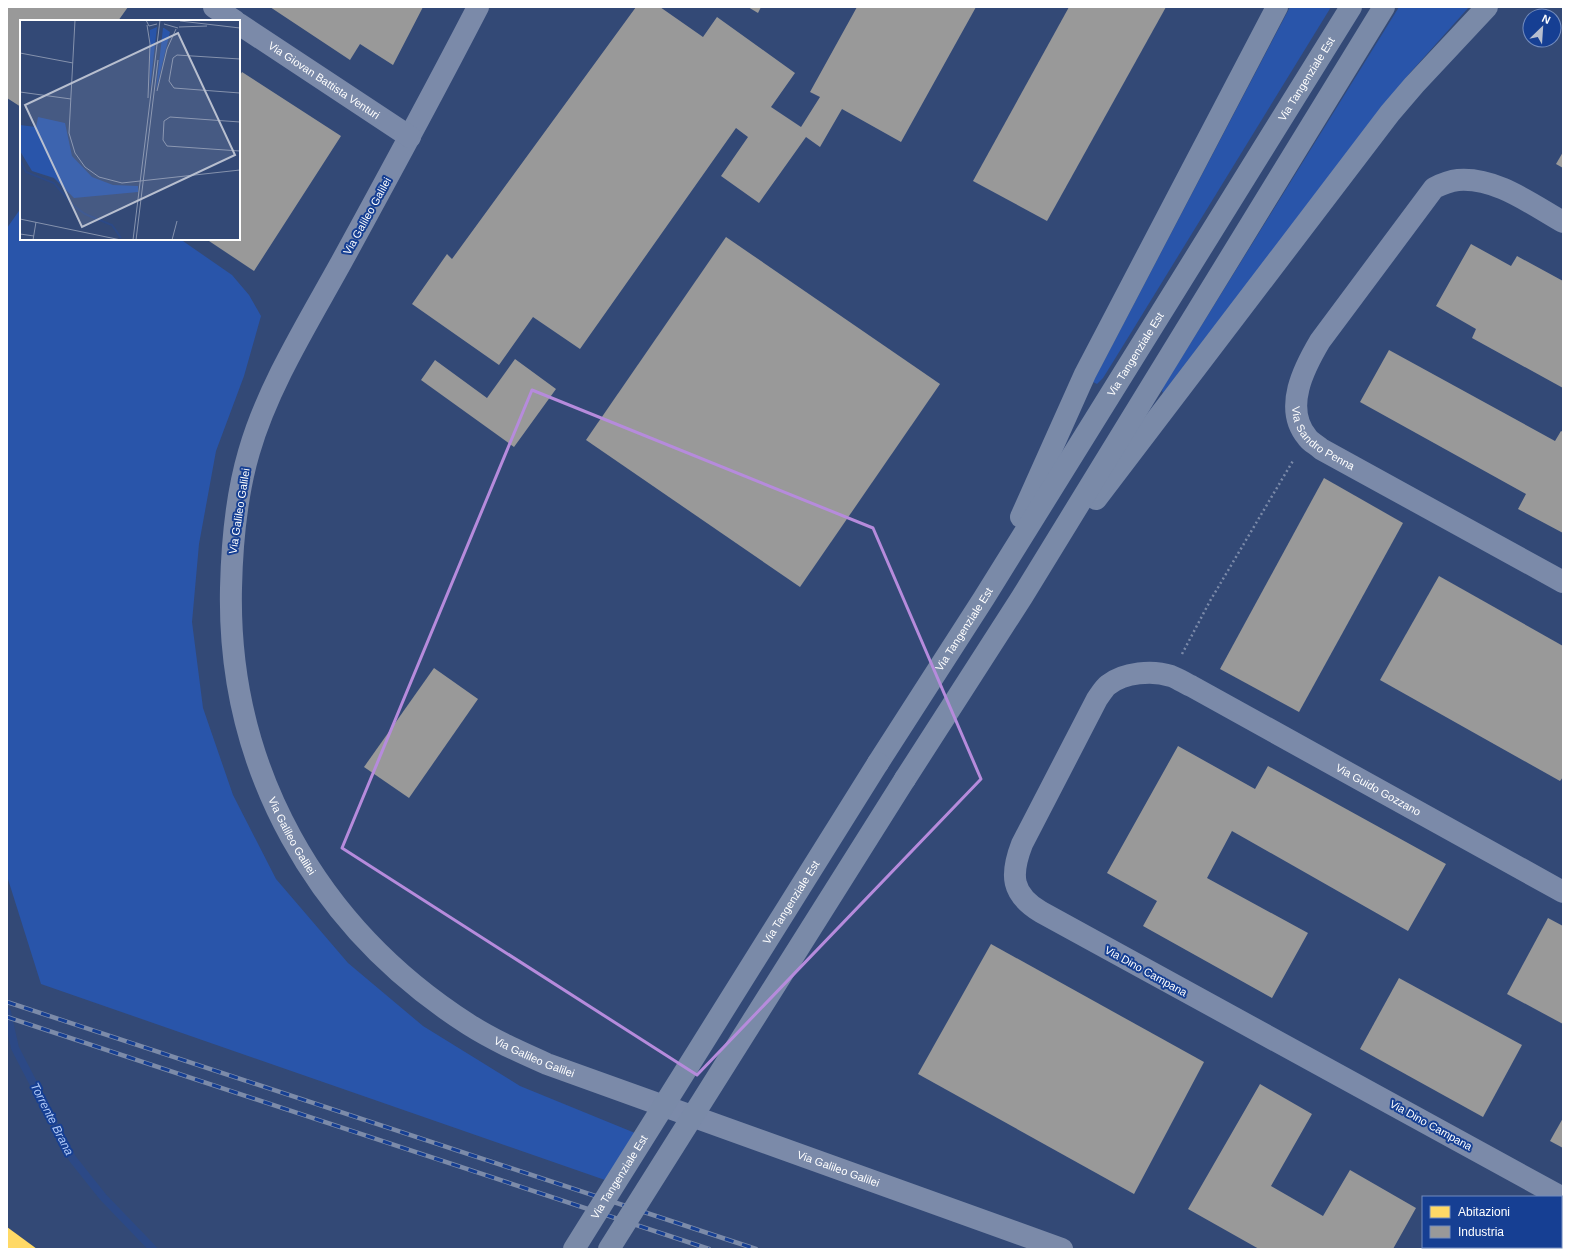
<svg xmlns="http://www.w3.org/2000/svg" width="1570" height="1256" viewBox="0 0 1570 1256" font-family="Helvetica,sans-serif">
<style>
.green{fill:#2955aa}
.homes{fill:#ffd966}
.industry{fill:#999}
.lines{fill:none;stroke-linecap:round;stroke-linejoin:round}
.stream{stroke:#2c4986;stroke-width:8}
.path{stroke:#7b8aa9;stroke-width:2.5;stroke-dasharray:2 3;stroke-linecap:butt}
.minor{stroke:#7b8aa9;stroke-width:22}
.primary{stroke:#7a8aa8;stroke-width:22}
.rail-casing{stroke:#7c8ba9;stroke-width:4.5}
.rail{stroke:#163f93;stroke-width:3;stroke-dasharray:9;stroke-linecap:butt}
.primary-bridge{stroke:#7a8aa8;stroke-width:22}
.marked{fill:none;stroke:#b68bdc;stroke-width:3;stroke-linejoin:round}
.labels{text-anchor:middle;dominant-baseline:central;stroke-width:4;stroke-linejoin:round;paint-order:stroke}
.street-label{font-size:11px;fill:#fff;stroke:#163f93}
.water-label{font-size:12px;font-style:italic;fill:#b1caf8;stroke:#163f93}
.inset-river{fill:none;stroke:#2c4986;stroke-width:2}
.inset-road{fill:none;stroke:#8592ad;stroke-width:1}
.view{fill:#b8bfcf;fill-opacity:0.15;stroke:#b8bfcf;stroke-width:2}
.inset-edge{fill:none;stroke:#fff;stroke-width:2}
</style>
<rect width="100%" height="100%" fill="#334976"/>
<!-- green -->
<g class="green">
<path d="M1290 7H1331L1121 349 1103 378 1097 384 1093 382Z"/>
<path d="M1399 7H1469L1409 74 1383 107 1163 393 1162 391 1164 386Z"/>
<path d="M21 208V239H180L232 275 249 295 261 316 244 376 216 451 199 544 192 622 203 708 233 795 276 879 348 963 423 1026 520 1086 635 1133 605 1180 41 984 7 876V228Z"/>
</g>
<!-- homes -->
<path class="homes" d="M7 1227 37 1249H7Z"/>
<!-- industry -->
<g class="industry">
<path d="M7 7H128L118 21H21V107L7 98Z"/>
<path d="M270 7H423L393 65 360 44 350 60Z"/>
<path d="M636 7H660L703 37 717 17 795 73 771 107 801 127 820 97 810 92 857 7H976L901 142 842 109 820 147 806 137 759 203 721 176 748 137 736 128 580 349 533 317 499 365 412 304 447 254 452 259Z"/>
<path d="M748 7H761L758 13Z"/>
<path d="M1069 7H1166L1047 221 973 181Z"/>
<path d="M242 72 341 136 254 271 206 239H239V77Z"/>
<path d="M1563 152V168L1556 164Z"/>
<path d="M726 237 940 384 800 587 586 440Z"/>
<path d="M1471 244 1511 266 1517 256 1563 281V388L1472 338 1476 329 1436 306Z"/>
<path d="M1389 350 1555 441 1561 431 1563 432V533L1518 509 1526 494 1360 402Z"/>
<path d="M515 359 556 389 514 447 421 380 435 360 487 398Z"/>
<path d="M1324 478 1403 523 1299 712 1220 669Z"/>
<path d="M1439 576 1563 646V777L1560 781 1380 680Z"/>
<path d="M434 668 478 699 409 798 364 767Z"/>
<path d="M1178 746 1255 789 1268 766 1446 864 1408 931 1232 831 1207 878 1308 933 1272 998 1143 926 1157 901 1107 873Z"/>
<path d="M1548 918 1563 926V1024L1507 994Z"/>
<path d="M991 944 1204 1062 1134 1194 918 1074Z"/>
<path d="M1399 978 1522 1045 1483 1117 1360 1049Z"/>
<path d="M1260 1084 1312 1114 1271 1186 1323 1216 1350 1170 1416 1208 1393 1249H1259L1188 1209Z"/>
<path d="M1563 1118V1148L1550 1141Z"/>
</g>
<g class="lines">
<!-- stream -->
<path class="stream" d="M7 1012 15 1048 72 1158 103 1197 153 1249"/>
<!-- path -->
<path class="path" d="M1182 654 1210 601 1294 459"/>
<!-- minor -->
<g class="minor">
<path d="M214 7 235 21"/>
<path id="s1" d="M478 7C434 92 388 177 342 261 309 321 268 386 249 452 236 496 232 543 231 588 227 769 317 927 468 1024 493 1040 520 1052 547 1064L1062 1249"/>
<path id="s2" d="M239 24 410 137"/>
<path id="s3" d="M1563 222C1531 204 1496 177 1458 180 1449 181 1442 184 1434 188L1320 341C1304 368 1283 408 1307 437 1310 442 1317 445 1321 449L1563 582"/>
<path id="s4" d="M1561 1197 1041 912C1011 894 1010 875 1022 844L1097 699C1100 695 1104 688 1108 685 1124 672 1153 670 1171 676 1179 679 1186 684 1193 687L1563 892"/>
</g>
<!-- primary -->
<g class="primary">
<path d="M1096 499 1390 113 1414 85 1487 7"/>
<path d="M1021 517 1085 374 1277 7"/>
<path id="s5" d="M878 763 984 598 1351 7"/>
<path d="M905 779 1022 597 1384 7"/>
</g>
<defs>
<g id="rail">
<path d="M7 1002 756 1249"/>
<path d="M7 1017 709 1249"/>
</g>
</defs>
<!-- rail casing -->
<use href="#rail" class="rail-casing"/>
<!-- rail -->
<use href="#rail" class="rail"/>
<!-- primary-bridge -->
<g class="primary-bridge">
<path id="s6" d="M574 1249 878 763"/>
<path d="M609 1249C707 1092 805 935 905 779"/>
</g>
</g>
<!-- marked area -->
<path class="marked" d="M532 390 873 528 981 779 697 1075 342 848Z"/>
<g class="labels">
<!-- street labels -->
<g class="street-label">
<text stroke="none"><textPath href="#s5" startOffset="807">Via Tangenziale Est</textPath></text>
<text stroke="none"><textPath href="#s2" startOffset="102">Via Giovan Battista Venturi</textPath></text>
<text transform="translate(367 216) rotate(-61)">Via Galileo Galilei</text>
<text stroke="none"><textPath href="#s5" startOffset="483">Via Tangenziale Est</textPath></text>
<text stroke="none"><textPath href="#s3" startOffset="446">Via Sandro Penna</textPath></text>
<text transform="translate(239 511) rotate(-81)">Via Galileo Galilei</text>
<text stroke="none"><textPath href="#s5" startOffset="159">Via Tangenziale Est</textPath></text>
<text stroke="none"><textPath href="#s4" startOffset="1156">Via Guido Gozzano</textPath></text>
<text stroke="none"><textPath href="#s1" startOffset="897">Via Galileo Galilei</textPath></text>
<text stroke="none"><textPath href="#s6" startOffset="409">Via Tangenziale Est</textPath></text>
<text transform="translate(1146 971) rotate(29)">Via Dino Campana</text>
<text stroke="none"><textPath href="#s1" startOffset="1232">Via Galileo Galilei</textPath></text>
<text transform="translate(1431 1125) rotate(29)">Via Dino Campana</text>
<text stroke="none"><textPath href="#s1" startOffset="1556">Via Galileo Galilei</textPath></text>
<text stroke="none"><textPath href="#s6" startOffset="85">Via Tangenziale Est</textPath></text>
</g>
<!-- water labels -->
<g class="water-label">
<text transform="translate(52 1119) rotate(63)">Torrente Brana</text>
</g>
</g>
<!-- overview -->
<g transform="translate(20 20)">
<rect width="220" height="220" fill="#334976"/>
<path d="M137 7 130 68V10ZM144 8 150 12 136 70 143 8ZM18 97 45 103 52 136 72 157 93 165 118 166V172L54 178 34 158 12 151 0 131V105L16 107Z" fill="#2955aa"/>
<path class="inset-river" d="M0 140 6 152 34 163 54 186 65 194 92 205 101 218"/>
<path class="inset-road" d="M55 0 49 113 55 133 65 147 79 157 102 163 220 150M126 0 129 6 137 4M160 1 220 8M144 4 158 8M127 5 130 24 128 78M159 7 187 6M0 33 53 43M220 39 157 35 153 38 149 61 154 68 220 73M137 71 147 29 156 9M0 72 51 79M220 102 150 97 144 101 143 120 147 126 220 131M0 199 101 220M0 214 14 216M13 220 16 202M113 220 140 0M116 220 138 40M152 220 157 201"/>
<path class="view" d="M158 13 215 135 62 207 5 85Z"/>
<rect width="220" height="220" class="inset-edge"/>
</g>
<!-- border -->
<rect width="1570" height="1256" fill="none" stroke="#ffffff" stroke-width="16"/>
<!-- legend -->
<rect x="1422" y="1196" width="140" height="52" fill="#163f93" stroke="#738cbe"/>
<rect x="1430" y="1206" width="20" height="12" fill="#ffd966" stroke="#738cbe"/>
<text x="1458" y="1216" font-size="12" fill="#ffffff">Abitazioni</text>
<rect x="1430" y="1226" width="20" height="12" fill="#999999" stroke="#738cbe"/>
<text x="1458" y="1236" font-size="12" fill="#ffffff">Industria</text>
<!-- north arrow -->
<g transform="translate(1542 28) rotate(25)"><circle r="19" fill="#163f93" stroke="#738cbe"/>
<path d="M0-3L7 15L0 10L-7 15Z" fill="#b8bfcf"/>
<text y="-6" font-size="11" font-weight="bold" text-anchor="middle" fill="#ffffff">N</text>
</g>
</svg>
